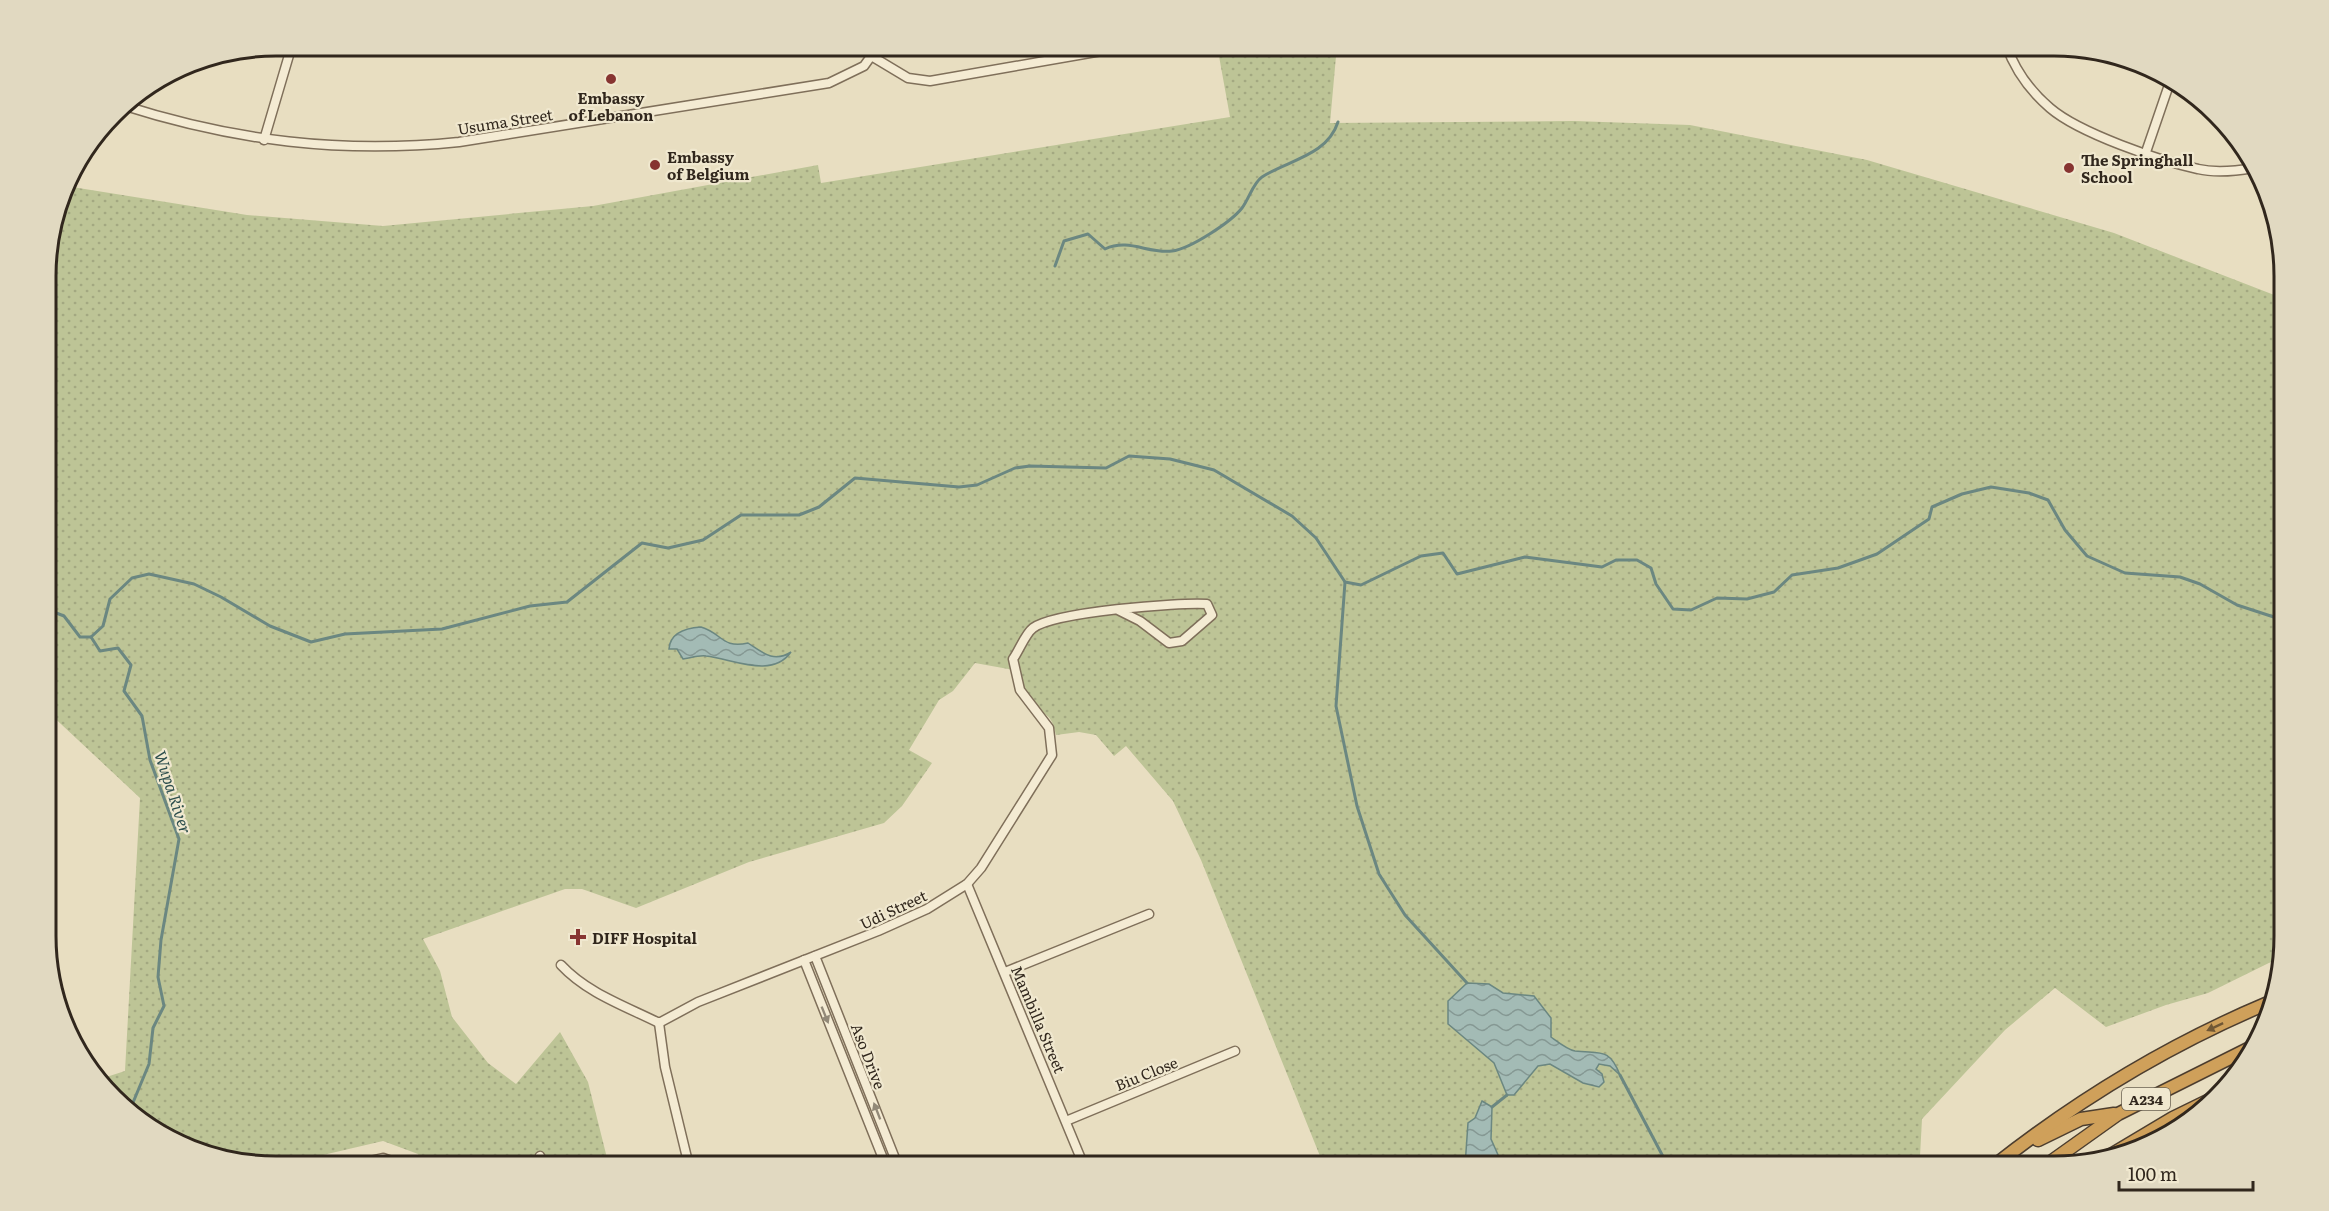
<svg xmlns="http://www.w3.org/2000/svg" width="2329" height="1211" viewBox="0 0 2329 1211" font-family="Literata,serif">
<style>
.grass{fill:url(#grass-dots)}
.water{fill:url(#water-waves);stroke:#6b8781;stroke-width:1.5}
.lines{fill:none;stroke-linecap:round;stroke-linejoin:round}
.stream{stroke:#6b8781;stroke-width:3}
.minor-casing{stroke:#7f6f5a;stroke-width:11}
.highway-casing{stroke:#4d3e2f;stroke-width:15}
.minor{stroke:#f4ebd3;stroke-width:8}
.highway{stroke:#cfa05a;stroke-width:12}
.oneway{fill:#928978}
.oneway2{fill:#705735}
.poi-dot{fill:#873431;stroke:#f0e8cf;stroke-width:2}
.labels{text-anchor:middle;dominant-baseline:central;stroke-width:4.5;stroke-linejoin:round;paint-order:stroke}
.shield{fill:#f0e8cf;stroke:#6a6152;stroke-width:1.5}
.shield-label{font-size:14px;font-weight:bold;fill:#31271d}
.poi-label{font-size:15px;font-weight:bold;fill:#31271d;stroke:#f0e8cf;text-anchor:start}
.street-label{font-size:15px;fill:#31271d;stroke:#f0e8cf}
.water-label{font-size:16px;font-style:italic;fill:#2e4f4e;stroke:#f0e8cf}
.rim{fill:none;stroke:#31271d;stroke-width:3}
</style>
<defs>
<pattern id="grass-dots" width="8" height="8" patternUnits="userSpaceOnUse" patternTransform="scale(1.5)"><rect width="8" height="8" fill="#bdc496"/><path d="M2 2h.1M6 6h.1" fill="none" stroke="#a3a881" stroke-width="1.8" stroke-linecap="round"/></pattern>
<pattern id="water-waves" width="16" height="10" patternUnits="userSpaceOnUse" patternTransform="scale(1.5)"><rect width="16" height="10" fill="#a3bbb5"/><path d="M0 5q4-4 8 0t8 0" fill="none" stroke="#859893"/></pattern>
</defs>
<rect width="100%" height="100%" fill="#e8dec1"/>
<!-- grass -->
<path class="grass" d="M1217 45H1337L1330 123 1574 121 1690 125 1867 160 2114 233 2282 298 2284 936 2279 958 2208 993 2166 1005 2106 1027 2055 988 2005 1030 1922 1119 1920 1156 1912 1166H1324L1201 860 1173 801 1126 746 1114 756 1096 735 1079 732 1056 735C1051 711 1046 719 1032 702 1025 693 1022 682 1020 671L975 663 953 691 939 700 909 750 932 763 902 806 884 823 749 862 636 908 582 889H565L423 939 440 971 452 1017 488 1063 516 1084 560 1032 588 1082 609 1166H423L418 1154 383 1141 276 1166 173 1142 97 1080 125 1071 140 798 46 710V260L66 186 247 215 383 226 593 206 818 165 821 183 1230 117Z"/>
<!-- water -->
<g class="water">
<path d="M701 627C722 633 722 649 748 643 763 653 774 663 791 652 772 679 733 659 706 656 699 655 690 658 683 659L677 649H669C670 632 686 628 701 627Z"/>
<path d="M1467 983 1489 984 1503 993 1534 996 1551 1018V1037C1558 1042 1568 1050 1575 1051 1600 1054 1609 1047 1620 1075L1610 1066 1599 1064 1596 1069 1602 1074 1604 1082 1599 1087 1583 1083 1550 1064 1538 1066 1514 1095H1507L1494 1063 1448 1024V1001Z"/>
<path d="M1482 1101 1492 1107 1491 1139 1499 1157 1497 1166H1465L1468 1123 1475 1118Z"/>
</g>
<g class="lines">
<!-- stream -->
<g class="stream">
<path d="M1055 266 1064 241 1088 234 1105 249C1129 238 1148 254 1172 251 1190 249 1231 222 1242 208 1249 199 1253 183 1262 177 1288 160 1327 156 1338 122"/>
<path d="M1345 582 1336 706 1357 806 1379 874 1405 915 1467 983"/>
<path d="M46 609 64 616 80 637H91L100 651 118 648 131 665 124 691 142 716 150 760 179 839 161 940 158 977 164 1006 153 1028 149 1064 132 1105 134 1110"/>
<path d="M91 637 103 626 110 599 132 578 149 574 194 584 221 597 270 626 311 642 345 634 442 629 530 606 567 602 642 543 668 548 703 540 741 515H799L819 507 855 478 959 487 977 485 1015 468 1030 466 1106 468 1129 456 1170 459 1214 470 1292 516 1316 538 1345 582 1361 585 1421 556 1443 553 1457 574 1525 557 1602 567 1616 560H1637L1651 568 1656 584 1673 609 1691 610 1717 598 1747 599 1774 592 1792 575 1838 568 1877 554 1929 519 1932 507 1962 494 1991 487 2029 493 2048 500 2065 530 2087 556 2125 573 2180 577 2200 584 2237 605 2283 620"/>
<path d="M1620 1075 1668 1166"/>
<path d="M1492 1107 1507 1095"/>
</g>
<defs>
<g id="minor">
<path d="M2006 45C2015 70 2030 91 2050 108 2079 133 2160 161 2198 169 2215 173 2236 171 2253 168"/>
<path d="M873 57 908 78 930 81 1136 45"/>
<path d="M122 105C235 141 341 154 459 142L829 83 864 66 879 45"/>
<path d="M264 140 292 45"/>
<path d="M2146 152 2171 79"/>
<path d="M967 884 1084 1166"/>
<path d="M815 956 898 1166"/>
<path d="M804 960 886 1166"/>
<path d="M561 965C587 993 625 1006 659 1023L698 1002 878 931 927 909 967 884 981 868 1052 755 1049 728 1020 690 1013 659C1019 651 1025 634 1033 628 1054 612 1178 602 1207 604L1212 615 1182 641 1169 643 1140 621 1118 610"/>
<path d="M1005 972 1149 914"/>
<path d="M659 1023 665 1067 689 1166"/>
<path d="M1066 1121 1235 1051"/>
<path d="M540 1156 544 1166"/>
<path d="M348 1166 383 1158 405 1166"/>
</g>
<g id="highway">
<path d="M2038 1140 2081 1119 2114 1114"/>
<path d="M2106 1158 2173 1118 2218 1096"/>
<path d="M1994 1166C2080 1098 2168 1045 2268 1003"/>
<path d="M2045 1166 2118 1114 2254 1046"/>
</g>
</defs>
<!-- minor casing -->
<use href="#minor" class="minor-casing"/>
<!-- highway casing -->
<use href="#highway" class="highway-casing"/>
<!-- minor -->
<use href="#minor" class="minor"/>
<!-- highway -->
<use href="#highway" class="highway"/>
</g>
<!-- one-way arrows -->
<defs><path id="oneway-solid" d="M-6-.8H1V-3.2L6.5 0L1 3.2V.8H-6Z" transform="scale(1.5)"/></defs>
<g class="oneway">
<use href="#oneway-solid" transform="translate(825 1015) rotate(68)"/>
<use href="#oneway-solid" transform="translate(877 1111) rotate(-111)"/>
</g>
<use class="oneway2" href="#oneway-solid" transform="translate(2215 1027) rotate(155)"/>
<!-- markers -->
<g class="poi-dot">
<circle cx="611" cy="79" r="6"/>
<circle cx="655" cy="165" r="6"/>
<circle cx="2069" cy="168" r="6"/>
<path d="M575 928h6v6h6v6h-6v6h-6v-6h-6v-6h6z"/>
</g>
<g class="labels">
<!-- shield labels -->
<rect class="shield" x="2122" y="1088" width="48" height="22" rx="4.5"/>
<g class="shield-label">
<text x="2146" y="1099">A234</text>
</g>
<!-- poi labels -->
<g class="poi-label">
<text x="611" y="97" text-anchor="middle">Embassy<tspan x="611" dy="17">of Lebanon</tspan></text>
<text x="667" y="156">Embassy<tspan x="667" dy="17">of Belgium</tspan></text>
<text x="2081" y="159">The Springhall<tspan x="2081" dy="17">School</tspan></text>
<text x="592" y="937">DIFF Hospital</text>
</g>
<!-- street labels -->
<g class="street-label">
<text transform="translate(505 121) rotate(-9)">Usuma Street</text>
<text transform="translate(893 909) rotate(-25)">Udi Street</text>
<text transform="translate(1039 1019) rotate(67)">Mambilla Street</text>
<text transform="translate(869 1056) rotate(69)">Aso Drive</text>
<text transform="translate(1146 1073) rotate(-22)">Biu Close</text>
</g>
<!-- water labels -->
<g class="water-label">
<text transform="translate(174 792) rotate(72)">Wupa River</text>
</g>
</g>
<!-- crop -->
<path d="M0 0H2329V1211H0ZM276 56H2054A220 220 0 0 1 2274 276V936A220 220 0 0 1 2054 1156H276A220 220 0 0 1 56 936V276A220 220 0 0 1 276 56Z" fill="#e1d9c1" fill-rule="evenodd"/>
<path class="rim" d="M276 56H2054A220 220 0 0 1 2274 276V936A220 220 0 0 1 2054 1156H276A220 220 0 0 1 56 936V276A220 220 0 0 1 276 56Z"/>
<!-- scale -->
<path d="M2119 1181v9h134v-9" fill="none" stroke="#31271d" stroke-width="3"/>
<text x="2128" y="1181" font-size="18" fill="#31271d" stroke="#f0e8cf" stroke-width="4.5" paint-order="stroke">100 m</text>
</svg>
